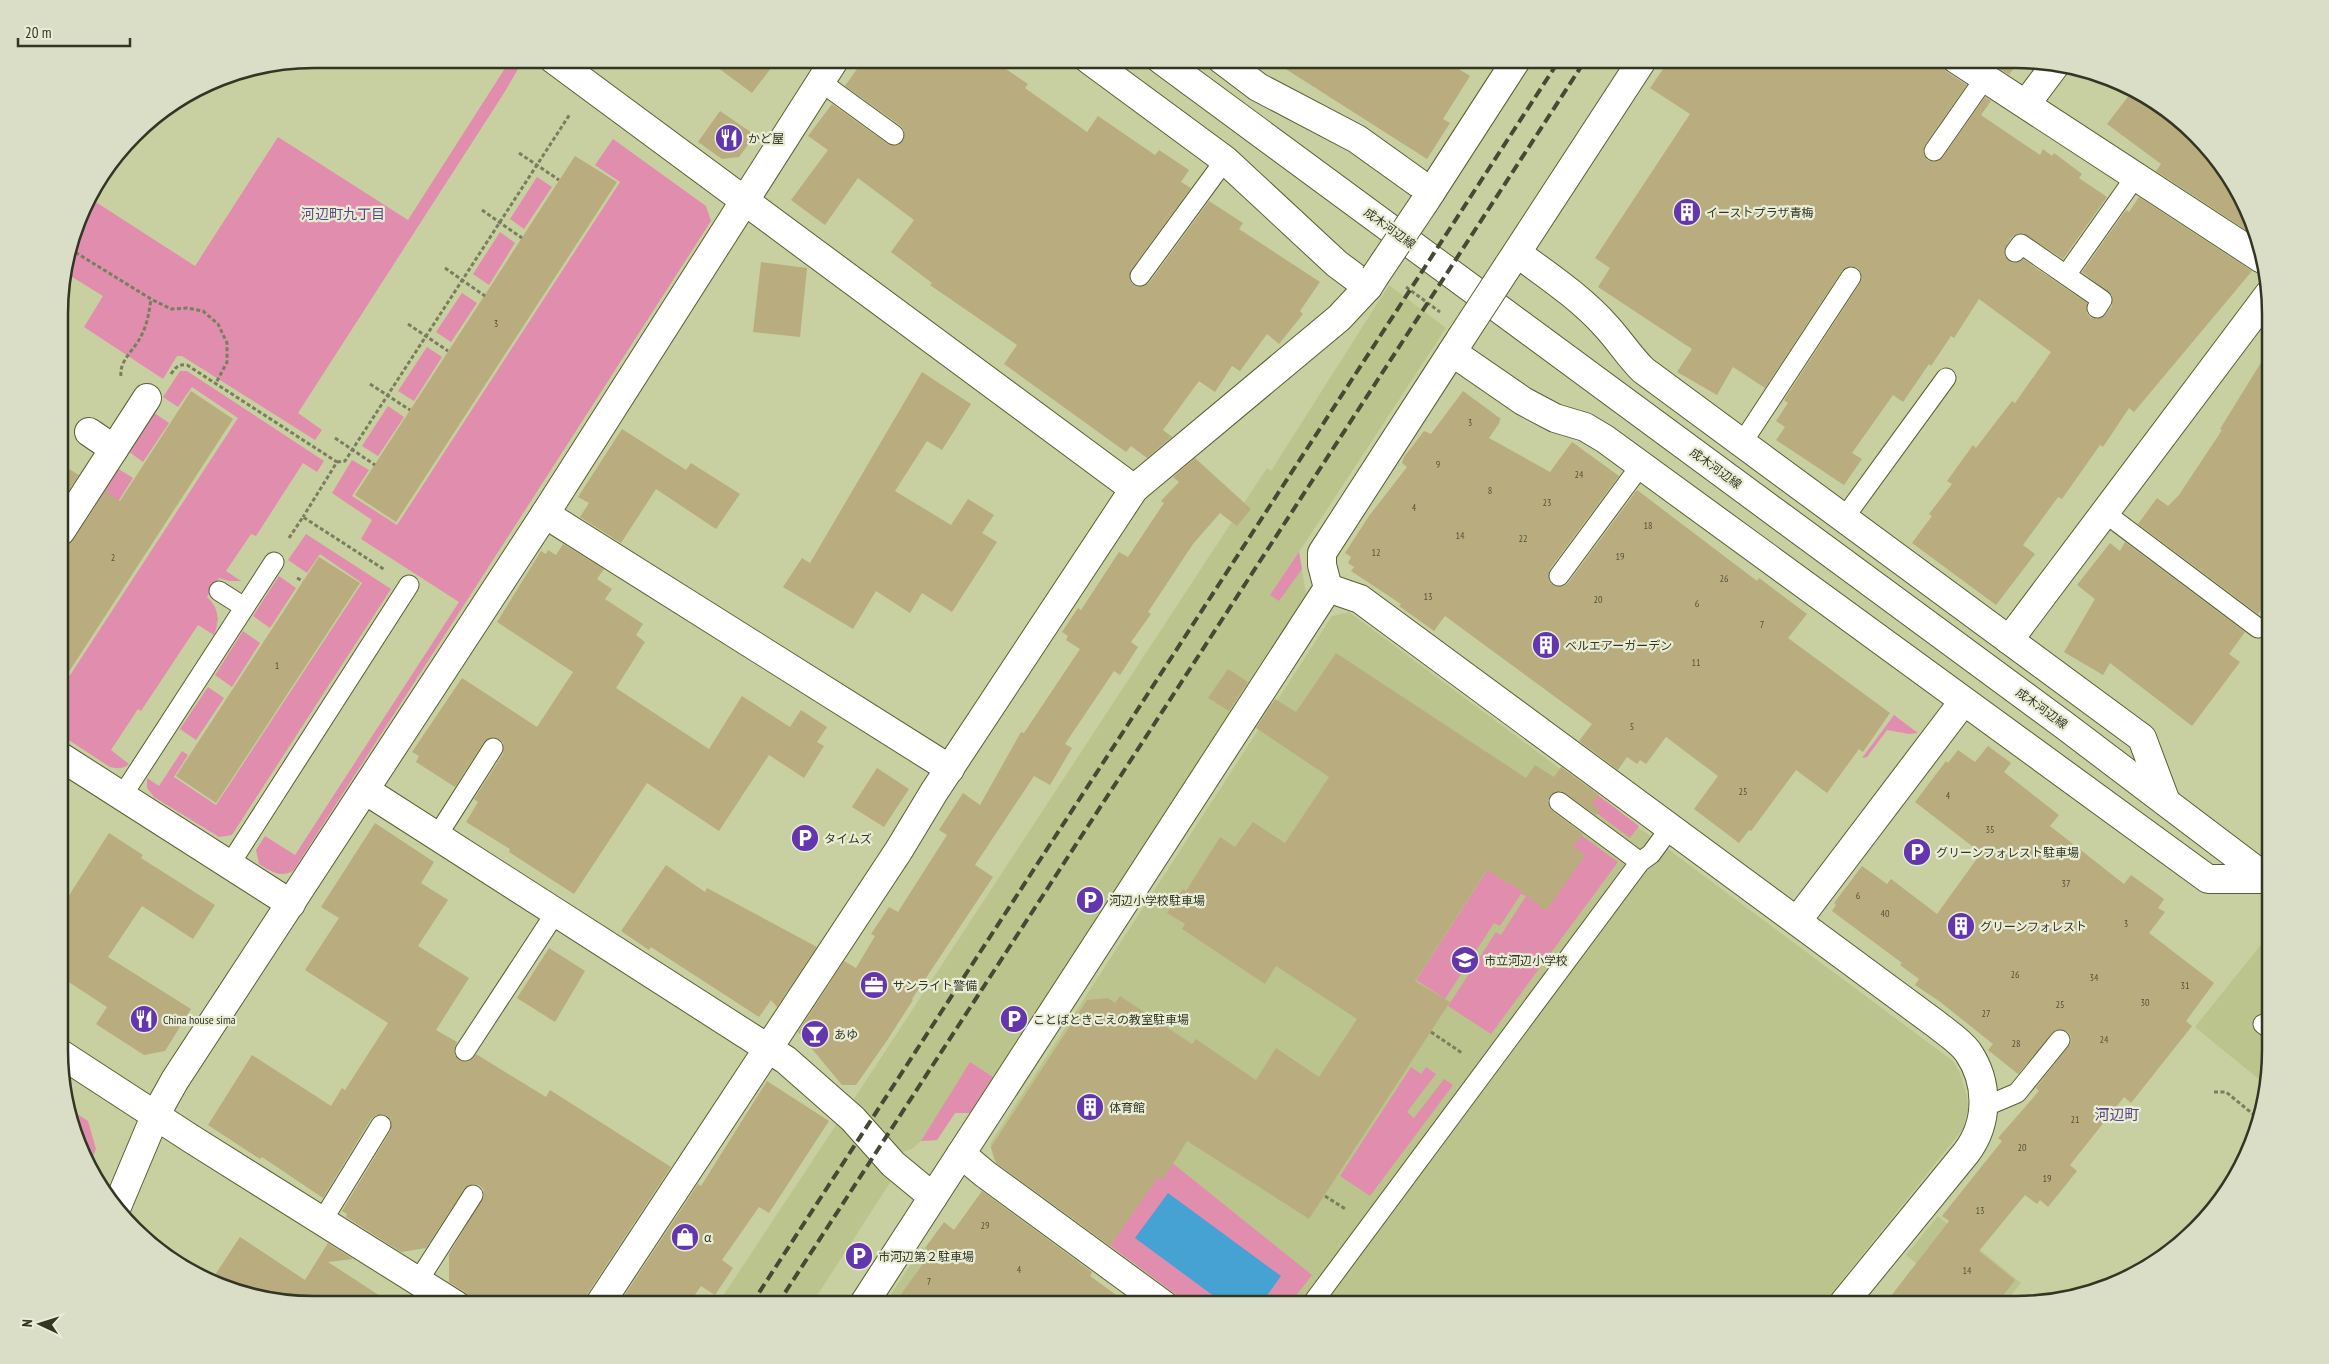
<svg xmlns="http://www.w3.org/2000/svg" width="2329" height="1364" viewBox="0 0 2329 1364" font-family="'PT Sans Narrow','Noto Sans JP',sans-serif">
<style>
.built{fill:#bcc48d}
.green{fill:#e18eae}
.water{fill:#45a2d3}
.building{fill:#b9ad7f}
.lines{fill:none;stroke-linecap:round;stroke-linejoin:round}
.service-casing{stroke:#595f34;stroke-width:21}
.minor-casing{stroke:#595f34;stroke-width:30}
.secondary-casing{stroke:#595f34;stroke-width:30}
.path{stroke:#797e5e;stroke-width:3;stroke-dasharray:4 2.5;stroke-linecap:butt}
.service{stroke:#fff;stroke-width:19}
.minor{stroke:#fff;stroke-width:28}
.secondary{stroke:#fff;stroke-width:28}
.rail{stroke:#464933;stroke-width:4;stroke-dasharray:10 5;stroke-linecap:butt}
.minor-bridge-casing{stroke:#595f34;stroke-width:30;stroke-linecap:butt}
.minor-bridge{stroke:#fff;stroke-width:28}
.labels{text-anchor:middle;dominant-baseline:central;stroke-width:4.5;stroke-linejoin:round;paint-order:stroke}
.number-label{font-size:10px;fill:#54543a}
.poi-label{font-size:12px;fill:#333623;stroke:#e9edd5;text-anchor:start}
.street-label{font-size:12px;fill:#333623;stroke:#e9edd5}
.neighbourhood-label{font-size:14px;fill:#584684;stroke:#e9edd5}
.quarter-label{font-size:15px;fill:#584684;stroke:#e9edd5}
.rim{fill:none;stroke:#333623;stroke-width:2.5}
</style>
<rect width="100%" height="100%" fill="#c8cfa0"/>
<!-- built -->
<g class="built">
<path d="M1389 285 1446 328 1299 552 1306 594 970 1113H955L937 1140 921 1141 912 1149 896 1154 852 1102 1267 468 1271 471Z"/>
<path d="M1349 612 1953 1061 1960 1073 1967 1097 1968 1109 1963 1129 1822 1305H1190L994 1160 990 1144 1332 616Z"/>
<path d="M2260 946 2270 953V1067L2266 1085 2195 1027Z"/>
<path d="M840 1119 893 1178 811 1305H717Z"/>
<path d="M1938 1216 2021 1283 2003 1305H1968L1906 1255Z"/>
<path d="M922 1247 982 1292 973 1305H884Z"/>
</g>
<!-- green -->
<g class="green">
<path d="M509 62 518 69 504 93 298 413 322 430 315 440 182 356H177L163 379 84 327 103 296 64 272 88 197 195 266 278 137 408 220Z"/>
<path d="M613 139 706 206 711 221 293 871C279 878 271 871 259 864L256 850 265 836 295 855 459 602 361 539 372 520 332 493 352 460 369 470 352 496 397 525 620 182 595 165Z"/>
<path d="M537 177 552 187 524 229 510 219Z"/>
<path d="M500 232 515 243 489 285 473 274Z"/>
<path d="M462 293 477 303 451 342 436 332Z"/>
<path d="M427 347 442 357 414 401 398 391Z"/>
<path d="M180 371H187L324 461 317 472 303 463 256 536 251 534 226 571 241 581H229L219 578 207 597C219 608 220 620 214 635L198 625 141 711 138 709 111 750 129 764C123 769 118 769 110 767L61 735V689L238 418 192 387 178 407 163 397Z"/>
<path d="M388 406 404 417 378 456 362 446Z"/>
<path d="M153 412 169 423 143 462 128 451Z"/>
<path d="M117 468 133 478 109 516 93 505Z"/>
<path d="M306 534 391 589 232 835 219 837 154 797 147 788V778L159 786 182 751 188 755 174 777 216 805 362 583 320 554 307 573 288 560Z"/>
<path d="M1299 552 1302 569 1279 601 1270 595Z"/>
<path d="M279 576 296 588 270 628 253 616Z"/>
<path d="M243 631 260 643 232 687 215 675Z"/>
<path d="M208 687 224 698 196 740 180 729Z"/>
<path d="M1894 715 1918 733 1909 734 1887 730 1867 757 1862 758Z"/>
<path d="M1566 771 1639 826 1630 838 1571 794Z"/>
<path d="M1541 787 1547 810 1618 862 1491 1034 1448 1006 1496 932 1501 935 1526 896 1521 894 1500 926 1494 923 1445 999 1416 980Z"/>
<path d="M970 1062 993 1077 970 1113H955L937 1140 921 1141Z"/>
<path d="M1411 1067 1421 1074 1426 1067 1436 1074 1407 1112 1414 1118 1444 1079 1453 1085 1370 1196 1340 1176Z"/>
<path d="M66 1107 88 1121 96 1149 89 1166 72 1133Z"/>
<path d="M1165 1157 1312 1275 1289 1305H1190L1089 1230Z"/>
</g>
<!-- water -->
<path class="water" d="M1168 1193 1281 1276 1260 1305H1226L1135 1238Z"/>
<!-- building -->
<g class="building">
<path d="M706 59H778L752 93Z"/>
<path d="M864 59H991L1028 84 1025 88 1087 132 1098 116 1155 155 1159 150 1189 170 1181 182 1191 188 1131 270 1130 280 1134 285 1144 286 1149 283 1209 201 1243 223 1239 229 1320 282 1300 311 1303 314 1279 344 1267 334 1240 371 1232 366 1215 392 1199 381 1163 430 1172 437 1147 458 1131 446 1126 452 1004 364 1017 345 930 285 932 283 891 252 914 220 858 178 825 225 791 200 828 150 808 136 832 104 888 144 898 145 903 141 904 131 901 126 845 86Z"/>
<path d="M1270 59H1443L1470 76 1443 119 1450 123 1427 159Z"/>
<path d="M1670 59H1940L1942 66 1947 72 1967 85 1925 145 1923 151 1927 160 1934 162 1943 157 1985 97 1991 101 1981 115 2040 155 2043 149 2052 156 2054 153 2082 174 2079 178 2107 197 2063 259 2023 233 2012 237 2004 250 2005 257 2009 261 2014 263 2023 259 2087 303V313L2091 318 2097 319 2106 314 2112 306V295L2082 272 2126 210 2129 212 2139 197 2252 271 2134 412 2129 408 2103 447 2100 445 2062 499 2058 497 2023 545 2035 554 1996 605 1912 543 1932 516 1929 514 1952 484 1947 481 1973 445 1976 448 2012 401 2015 403 2051 352 1979 299 1954 338 1951 336 1931 366 1929 364 1903 402 1893 395 1852 453 1862 459 1844 485 1776 440 1785 427 1776 421 1788 403 1784 400 1860 283 1862 277 1858 268 1851 266 1842 271 1765 388 1733 367 1717 395 1677 372 1692 349 1598 287 1610 268 1595 258 1690 114 1650 88Z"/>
<path d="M1984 59H2020L2009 75Z"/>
<path d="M2134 89 2143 93 2169 113 2165 118 2215 157 2228 172 2258 238 2156 171 2161 164 2107 124Z"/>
<path d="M720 111 755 135 739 157 722 159 698 142Z"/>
<path d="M575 156 617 182 396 522 355 495Z"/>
<path d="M761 262 807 268 800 337 753 332Z"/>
<path d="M2270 348V598L2258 614 2138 524 2157 498 2168 506 2179 495 2222 430 2220 429Z"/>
<path d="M922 372 971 404 942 450 927 441 895 491 951 525 968 499 994 515 982 533 997 542 952 612 922 593 910 613 876 591 853 629 783 587 802 558 810 563Z"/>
<path d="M191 391 233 419 61 684V547L69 545 74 539 105 491 120 501Z"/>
<path d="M1463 391 1501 419 1499 421 1500 422 1489 438 1550 472 1572 442 1619 476 1550 569 1549 580 1553 585 1563 586 1568 583 1637 490 1757 581 1759 578 1807 614 1788 638 1890 713 1863 752 1859 749 1827 793 1796 770 1751 831 1749 830 1739 843 1694 809 1718 776 1666 737 1646 764 1640 760 1637 764 1627 757 1618 770 1579 741 1592 724 1445 616 1434 631 1399 606 1401 604 1351 571 1354 567 1348 563 1351 557 1345 553 1369 516 1407 467 1402 463 1404 457 1424 431 1431 434Z"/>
<path d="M622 429 686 470 691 463 740 494 716 529 656 489 621 543 580 517 589 503 578 497Z"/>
<path d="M1195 458 1251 509 1237 526 1220 513 1193 544 1148 612 1151 614 1131 642 1138 647 1120 675 1114 671 1065 744 1072 748 1050 785 1034 776 975 865 993 877 912 999 913 1000 888 1039 856 1085H842L798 1032 844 961 856 968 875 936 871 934 889 907 898 912 947 835 939 830 963 793 980 805 1021 732 1024 733 1080 649 1066 640 1068 636 1062 632 1078 608 1081 610 1119 552 1128 557 1164 503 1161 501 1179 482 1173 477Z"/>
<path d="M61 464 79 475 61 502Z"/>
<path d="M2125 542 2245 632 2229 654 2240 662 2192 726 2110 663 2103 675 2064 652 2095 599 2077 585 2110 543 2120 551Z"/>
<path d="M563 544 604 569 597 579 612 589 605 599 643 624 636 635 645 642 616 688 709 749 742 696 790 727 801 710 827 727 817 742 824 746 804 778 769 755 719 831 647 783 574 894 509 852 510 849 466 822 478 802 474 799 503 754V743L499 739 493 737 484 742 455 787 416 762 419 756 412 752 462 678 537 727 573 672 497 622 541 551 546 554 548 550 556 555Z"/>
<path d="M319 557 360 583 216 803 176 776Z"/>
<path d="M1336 653 1526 778 1535 765 1554 777 1561 767 1599 795 1592 804 1600 809 1596 815 1561 791 1554 792 1548 800 1552 811 1583 834 1573 846 1585 855 1546 911 1511 883 1509 885 1487 870 1415 981 1450 1002 1309 1219 1187 1141 1163 1180 1158 1177 1110 1246 996 1163 991 1147 1087 1000 1108 998 1115 1003 1120 996 1192 1044 1196 1039 1256 1080 1276 1048 1319 1077 1357 1019 1276 966 1265 984 1182 929 1185 924 1167 913 1183 889 1186 891 1220 837 1235 847 1253 822 1285 843 1329 777 1256 728 1275 699 1296 712Z"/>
<path d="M1228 669 1248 682 1229 711 1208 698Z"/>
<path d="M1988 746 2011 763 2004 772 2059 815 2050 826 2124 884 2131 875 2164 899 2158 908 2165 912 2149 933 2214 983 2186 1021 2192 1026 2131 1103 2124 1097 2070 1165 2077 1171 2048 1207 2040 1200 2037 1204 2025 1195 1979 1251 2015 1280 1996 1305H1884L1949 1221 1942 1216 2002 1141 1998 1138 2039 1091 2036 1088 2071 1042V1036L2067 1031 2056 1030 2018 1074 1988 1050 1993 1044 1939 1001 1915 985 1919 979 1900 965 1902 963 1832 911 1836 905 1834 903 1862 866 1887 884 1891 879 1937 914 1981 853 1915 802 1946 761 1948 763 1958 750 1975 762Z"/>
<path d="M877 768 909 789 884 827 852 807Z"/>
<path d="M375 823 434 862 421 883 448 900 418 946 469 978 436 1030 457 1042 454 1050 455 1056 465 1062 470 1061 476 1054 546 1097 550 1090 671 1167 586 1296 584 1305H472L470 1298 465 1292 449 1282V1254L484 1196 483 1189 479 1185 473 1184 464 1189 426 1248 401 1252 346 1217 347 1214 342 1211 391 1130V1120L386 1115H376L371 1119 323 1198 262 1157 260 1159 208 1125 252 1055 331 1106 342 1088 345 1090 388 1023 305 970 339 918 321 907Z"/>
<path d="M109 833 143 855 141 858 215 905 193 939 142 906 108 957 191 1009 165 1051 144 1055 96 1024 107 1007 61 977V908Z"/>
<path d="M666 865 705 892 707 888 817 947 777 1007 771 1000 759 1017 651 947 649 950 621 931Z"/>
<path d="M549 948 585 971 555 1022 517 998Z"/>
<path d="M767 1081 829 1121 769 1213 759 1207 722 1260 733 1268 715 1295 701 1286 688 1305H618L698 1184 701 1186Z"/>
<path d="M982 1191 1092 1272 1090 1276 1130 1305H893L931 1253 925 1248 944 1222 954 1230Z"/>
<path d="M240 1237 305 1280 328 1243 353 1259 328 1262 394 1305H313L247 1296 211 1281Z"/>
</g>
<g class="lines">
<defs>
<g id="service">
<path d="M821 82 894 135"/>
<path d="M1934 151 1985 78"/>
<path d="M2015 252 2021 244 2102 300 2097 308"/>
<path d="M2066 275 2136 176"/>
<path d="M1140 276 1225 160"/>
<path d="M1742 443 1851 277"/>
<path d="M2105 513 2258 628"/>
<path d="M1844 518 1946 378"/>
<path d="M1559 576 1641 465"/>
<path d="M219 591 244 607"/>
<path d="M122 796 274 562"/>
<path d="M1559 802 1640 862"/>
<path d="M437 836 493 748"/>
<path d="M230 864 409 585"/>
<path d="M2263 1024 2270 1029"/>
<path d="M465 1051 556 912"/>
<path d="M1984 1107 2017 1093 2060 1040"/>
<path d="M322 1221 381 1125"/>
<path d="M418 1281 473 1195"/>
<path d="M1311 1305 1640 862 1651 854 1670 828"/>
</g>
<g id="minor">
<path d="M553 59 1134 489"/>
<path d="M1088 59 1225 160 1337 264 1368 287"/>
<path d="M1221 59 1258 87 1357 139 1431 192"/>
<path d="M1956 59 2262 259"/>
<path d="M2026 104 2056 64"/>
<path d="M1424 203 1517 59"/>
<path d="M1517 253C1548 276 1580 297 1606 326 1619 340 1629 356 1643 370L2142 738 2166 802"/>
<path d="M1508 266 1643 59"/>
<path d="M1452 352 1523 401 1555 418 1585 427 1605 439 2208 879H2266"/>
<path d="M89 432 114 449"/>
<path d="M545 514 950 769"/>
<path d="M61 531 147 398"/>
<path d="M1328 588 1360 599 1936 1024C1947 1033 1960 1041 1968 1052 1989 1083 1989 1123 1966 1153L1842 1305"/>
<path d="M2009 640 2269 294"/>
<path d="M61 757 291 904"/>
<path d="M365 790 786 1060 853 1119 893 1164 933 1197"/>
<path d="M1797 921 1963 702"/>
<path d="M61 1054 190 1138 456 1305"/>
<path d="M961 1154 985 1174 1164 1305"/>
<path d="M116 1209 156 1114 175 1080 545 514 835 59"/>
<path d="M599 1305 899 850 934 792 1134 489 1339 318 1368 287 1375 276"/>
<path d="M863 1305 1328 588 1322 565V553L1461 338"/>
</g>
<path id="secondary" d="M1160 59 2064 725 2270 881"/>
</defs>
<!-- service casing -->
<use href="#service" class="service-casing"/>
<!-- minor casing -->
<use href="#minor" class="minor-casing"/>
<!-- secondary casing -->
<use href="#secondary" class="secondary-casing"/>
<!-- path -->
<g class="path">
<path d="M519 153 559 180"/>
<path d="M482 210 522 238"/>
<path d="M70 249 151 299 171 309 187 308 203 311 218 324 227 343V362L216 383"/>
<path d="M445 268 485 296"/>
<path d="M1406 287 1440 312"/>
<path d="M408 324 448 351"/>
<path d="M171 374C176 367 178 364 187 365L337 462 303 517"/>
<path d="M121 376C119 361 134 350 140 338 147 326 149 313 151 299"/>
<path d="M370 384 410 410"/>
<path d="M335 438 375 465"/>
<path d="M337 462 345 461 570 114"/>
<path d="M289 538 303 517 385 570"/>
<path d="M297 578 303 581"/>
<path d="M61 585 64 587"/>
<path d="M1431 1032 1462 1053"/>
<path d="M2214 1092H2226L2259 1119"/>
<path d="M1325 1196 1347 1210"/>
</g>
<!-- service -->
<use href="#service" class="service"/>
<!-- minor -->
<use href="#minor" class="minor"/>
<!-- secondary -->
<use href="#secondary" class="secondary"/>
<!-- rail -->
<g class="rail">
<path d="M751 1305 1560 59"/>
<path d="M777 1305 1586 59"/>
</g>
<defs>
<g id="minor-bridge">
<path d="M1375 276 1424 203"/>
<path d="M1461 338 1508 266"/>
</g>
</defs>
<!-- minor-bridge casing -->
<use href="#minor-bridge" class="minor-bridge-casing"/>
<!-- minor-bridge -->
<use href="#minor-bridge" class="minor-bridge"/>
</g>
<!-- icons -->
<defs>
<symbol id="restaurant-disc" viewBox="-11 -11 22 22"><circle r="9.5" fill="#6336ae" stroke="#e9edd5"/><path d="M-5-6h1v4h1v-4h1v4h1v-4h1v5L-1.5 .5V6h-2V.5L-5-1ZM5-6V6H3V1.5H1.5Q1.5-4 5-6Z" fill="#fff"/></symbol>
<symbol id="building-disc" viewBox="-11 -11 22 22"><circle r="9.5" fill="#6336ae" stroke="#e9edd5"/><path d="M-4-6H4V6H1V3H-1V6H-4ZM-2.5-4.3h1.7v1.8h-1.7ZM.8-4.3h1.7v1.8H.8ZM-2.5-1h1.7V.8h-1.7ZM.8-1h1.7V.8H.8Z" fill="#fff"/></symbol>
<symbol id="parking-disc" viewBox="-11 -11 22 22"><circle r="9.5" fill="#6336ae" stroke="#e9edd5"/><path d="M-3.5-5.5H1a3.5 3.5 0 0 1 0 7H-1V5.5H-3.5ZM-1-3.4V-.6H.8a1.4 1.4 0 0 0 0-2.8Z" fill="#fff"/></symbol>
<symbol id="school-disc" viewBox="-11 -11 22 22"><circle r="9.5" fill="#6336ae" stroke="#e9edd5"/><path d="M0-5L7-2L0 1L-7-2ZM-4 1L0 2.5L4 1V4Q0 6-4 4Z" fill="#fff"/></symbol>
<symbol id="office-disc" viewBox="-11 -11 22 22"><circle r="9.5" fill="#6336ae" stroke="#e9edd5"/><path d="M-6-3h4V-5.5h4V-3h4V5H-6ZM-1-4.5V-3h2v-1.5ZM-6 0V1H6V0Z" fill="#fff"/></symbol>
<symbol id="bar-disc" viewBox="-11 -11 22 22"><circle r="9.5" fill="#6336ae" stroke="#e9edd5"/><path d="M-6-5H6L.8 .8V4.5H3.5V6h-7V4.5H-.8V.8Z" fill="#fff"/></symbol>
<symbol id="shop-disc" viewBox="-11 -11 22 22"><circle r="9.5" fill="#6336ae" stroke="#e9edd5"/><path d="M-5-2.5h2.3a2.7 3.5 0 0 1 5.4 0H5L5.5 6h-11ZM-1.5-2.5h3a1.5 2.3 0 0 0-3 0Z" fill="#fff"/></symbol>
</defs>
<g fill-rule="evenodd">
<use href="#restaurant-disc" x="713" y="122" width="32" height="32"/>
<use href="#building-disc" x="1671" y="196" width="32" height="32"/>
<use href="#building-disc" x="1530" y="629" width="32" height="32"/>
<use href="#parking-disc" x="789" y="822" width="32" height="32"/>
<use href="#parking-disc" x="1901" y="836" width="32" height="32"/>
<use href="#parking-disc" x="1074" y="884" width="32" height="32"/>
<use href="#building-disc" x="1945" y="910" width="32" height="32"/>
<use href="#school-disc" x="1449" y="944" width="32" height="32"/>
<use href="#office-disc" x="858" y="969" width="32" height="32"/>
<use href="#restaurant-disc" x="128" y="1003" width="32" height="32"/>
<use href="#parking-disc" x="998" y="1003" width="32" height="32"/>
<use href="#bar-disc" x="799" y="1018" width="32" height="32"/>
<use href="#building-disc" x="1074" y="1091" width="32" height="32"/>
<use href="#shop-disc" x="669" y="1221" width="32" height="32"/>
<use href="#parking-disc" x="843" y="1240" width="32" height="32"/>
</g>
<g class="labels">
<!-- number labels -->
<g class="number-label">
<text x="496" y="323">3</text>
<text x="1470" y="422">3</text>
<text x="1438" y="464">9</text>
<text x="1579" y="474">24</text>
<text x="1490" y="490">8</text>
<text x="1547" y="502">23</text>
<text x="1414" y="507">4</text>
<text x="1648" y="525">18</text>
<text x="1460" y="535">14</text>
<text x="1523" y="538">22</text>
<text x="1376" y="552">12</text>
<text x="1620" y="556">19</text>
<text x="113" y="557">2</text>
<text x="1724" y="578">26</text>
<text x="1428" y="596">13</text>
<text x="1598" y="599">20</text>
<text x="1697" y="603">6</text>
<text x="1762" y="624">7</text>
<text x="1696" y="662">11</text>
<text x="277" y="665">1</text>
<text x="1632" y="726">5</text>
<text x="1743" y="791">25</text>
<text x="1948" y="795">4</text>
<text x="1990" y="829">35</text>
<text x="2066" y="883">37</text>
<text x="1858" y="895">6</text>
<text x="1885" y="913">40</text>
<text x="2126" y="923">3</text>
<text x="2015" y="974">26</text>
<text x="2094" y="977">34</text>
<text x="2185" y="985">31</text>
<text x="2145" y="1002">30</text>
<text x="2060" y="1004">25</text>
<text x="1986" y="1013">27</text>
<text x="2104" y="1039">24</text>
<text x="2016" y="1043">28</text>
<text x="2075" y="1119">21</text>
<text x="2022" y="1147">20</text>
<text x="2047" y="1178">19</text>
<text x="1980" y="1210">13</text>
<text x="985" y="1225">29</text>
<text x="1019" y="1269">4</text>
<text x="1967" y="1270">14</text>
<text x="929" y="1281">7</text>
</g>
<!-- poi labels -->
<g class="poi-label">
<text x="748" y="138">かど屋</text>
<text x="1706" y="212">イーストプラザ青梅</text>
<text x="1565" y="645">ベルエアーガーデン</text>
<text x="824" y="838">タイムズ</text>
<text x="1936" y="852">グリーンフォレスト駐車場</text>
<text x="1109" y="900">河辺小学校駐車場</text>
<text x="1980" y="926">グリーンフォレスト</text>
<text x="1484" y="960">市立河辺小学校</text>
<text x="893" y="985">サンライト警備</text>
<text x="163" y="1019">China house sima</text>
<text x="1033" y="1019">ことばときこえの教室駐車場</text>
<text x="834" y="1034">あゆ</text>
<text x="1109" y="1107">体育館</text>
<text x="704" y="1237">α</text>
<text x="878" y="1256">市河辺第２駐車場</text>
</g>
<!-- street labels -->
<g class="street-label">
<text transform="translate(1390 228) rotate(36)">成木河辺線</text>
<text transform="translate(1716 468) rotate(36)">成木河辺線</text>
<text transform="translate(2042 708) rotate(36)">成木河辺線</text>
</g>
<!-- neighbourhood labels -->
<g class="neighbourhood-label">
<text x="343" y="214">河辺町九丁目</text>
</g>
<!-- quarter labels -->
<g class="quarter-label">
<text x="2117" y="1114">河辺町</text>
</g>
</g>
<!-- crop -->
<path d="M0 0H2329V1364H0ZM314 68H2016A246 246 0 0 1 2262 314V1050A246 246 0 0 1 2016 1296H314A246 246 0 0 1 68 1050V314A246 246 0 0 1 314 68Z" fill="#dadec7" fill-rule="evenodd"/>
<path class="rim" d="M314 68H2016A246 246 0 0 1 2262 314V1050A246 246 0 0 1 2016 1296H314A246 246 0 0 1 68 1050V314A246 246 0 0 1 314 68Z"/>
<!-- north arrow -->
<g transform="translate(40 1324) rotate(274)" stroke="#e9edd5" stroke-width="4" paint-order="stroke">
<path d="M0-4L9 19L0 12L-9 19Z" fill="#333623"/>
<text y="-8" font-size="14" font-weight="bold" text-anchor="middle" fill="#333623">N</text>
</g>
<!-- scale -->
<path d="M18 38v8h112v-8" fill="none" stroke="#333623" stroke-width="2.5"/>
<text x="25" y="38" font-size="15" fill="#333623" stroke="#e9edd5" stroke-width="4" paint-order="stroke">20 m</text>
</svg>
